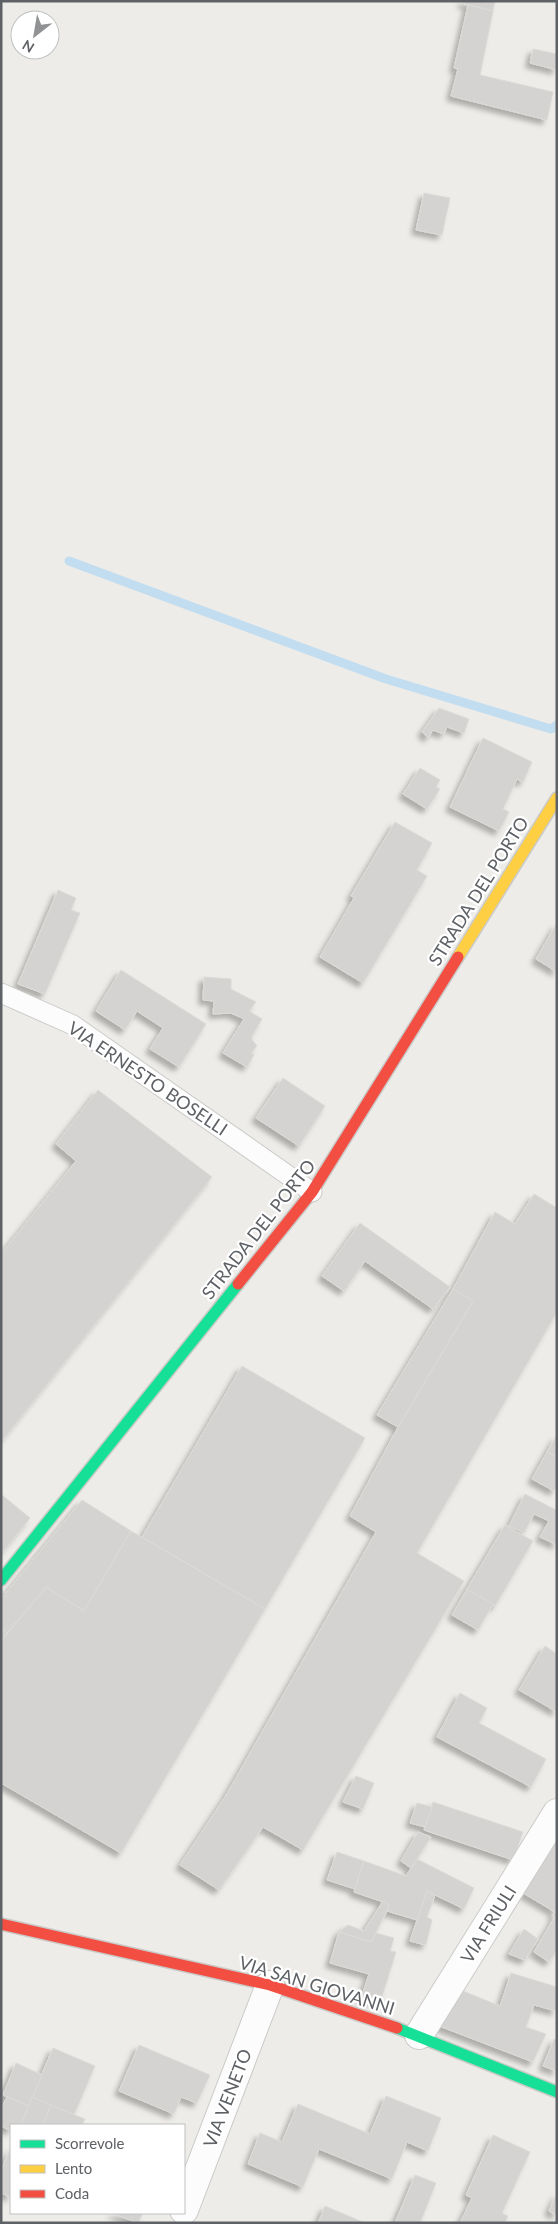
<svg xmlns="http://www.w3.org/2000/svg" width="558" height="2224" viewBox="0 0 558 2224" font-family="Lato,sans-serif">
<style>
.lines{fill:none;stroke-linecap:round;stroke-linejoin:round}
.stream{stroke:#c3ddf0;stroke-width:9}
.building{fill:#d4d3d1;stroke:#dcdbd8;filter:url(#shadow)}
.lane-casing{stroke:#cacac9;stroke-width:21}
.street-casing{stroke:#cacac9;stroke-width:30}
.fast-casing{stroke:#cacac9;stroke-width:14}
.slow-casing{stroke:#cacac9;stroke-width:14}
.jam-casing{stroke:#cacac9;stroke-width:14}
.lane{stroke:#fcfcfc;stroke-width:19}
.street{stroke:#fcfcfc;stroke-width:28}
.fast{stroke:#16e098;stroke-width:11}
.slow{stroke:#ffcf43;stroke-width:11}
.jam{stroke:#f24e42;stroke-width:11}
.labels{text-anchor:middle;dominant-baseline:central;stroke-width:4.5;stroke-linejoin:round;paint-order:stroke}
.street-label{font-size:18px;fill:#5e6165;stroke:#fff}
</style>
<defs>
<filter id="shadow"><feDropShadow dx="-4.5" dy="4.5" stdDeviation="2.5" flood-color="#0004"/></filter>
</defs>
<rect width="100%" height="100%" fill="#edece8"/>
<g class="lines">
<!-- stream -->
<path class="stream" d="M69 561 386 679 551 729 557 725"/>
</g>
<!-- building -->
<g class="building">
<path d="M462 1H495L493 11 462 3Z"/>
<path d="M468 5 493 11 480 75 553 92 547 120 451 96 458 69 454 68Z"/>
<path d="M533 49 557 54V70L530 63Z"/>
<path d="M424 193 450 198 442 235 416 230Z"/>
<path d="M439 708 469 719 464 733 447 727 444 734 433 730 428 738 422 732Z"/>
<path d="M483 738 532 762 523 782 517 779 503 809 509 812 499 831 450 807Z"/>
<path d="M420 768 440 780 436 787 440 789 427 809 403 794Z"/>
<path d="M395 822 432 843 417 870 427 876 363 983 320 957 354 898 351 896Z"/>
<path d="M58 890 76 898 71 910 80 913 45 994 18 984Z"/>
<path d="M557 923V972L536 959Z"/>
<path d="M121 970 206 1024 179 1067 150 1049 163 1028 137 1011 125 1030 96 1011Z"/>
<path d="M204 977 231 979V989L256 1002 249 1011 262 1019 251 1038 257 1046 251 1053 254 1055 247 1067 223 1053 244 1019 231 1013 213 1014 214 1001 203 1000Z"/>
<path d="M283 1078 325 1106 299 1146 256 1118Z"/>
<path d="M98 1090 212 1177 1 1442V1254L76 1161 56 1144Z"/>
<path d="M534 1194 557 1208V1312L417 1553 464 1581 303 1850 263 1827 219 1890 180 1865 225 1797 376 1532 350 1516 398 1427 473 1301 453 1289 495 1212 515 1224Z"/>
<path d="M360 1223 450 1287 433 1309 365 1261 344 1291 322 1276Z"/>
<path d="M453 1289 473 1301 398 1427 377 1415Z"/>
<path d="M242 1366 365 1438 265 1609 142 1537Z"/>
<path d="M557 1435V1457L547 1452Z"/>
<path d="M547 1452 557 1457V1485L554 1491 532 1479Z"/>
<path d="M1 1494 30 1518 1 1554Z"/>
<path d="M525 1494 556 1510 557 1508V1545L540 1537 549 1521 534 1514 524 1533 509 1526Z"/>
<path d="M82 1500 131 1531 84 1611 46 1587 7 1633 1 1628V1599Z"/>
<path d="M505 1525 533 1541 495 1606 467 1589Z"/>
<path d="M131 1531 265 1609 121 1853 1 1783V1641L46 1587 84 1611Z"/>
<path d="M467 1589 493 1604 478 1630 452 1615Z"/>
<path d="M1 1628 7 1633 1 1641Z"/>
<path d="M545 1646 557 1654V1712L519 1690Z"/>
<path d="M460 1693 487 1708 479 1723 546 1759 531 1787 437 1737Z"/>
<path d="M356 1776 374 1783 363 1809 343 1802Z"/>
<path d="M433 1802 523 1832 513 1860 424 1830Z"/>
<path d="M417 1803 432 1807 425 1827 410 1823Z"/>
<path d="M418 1832 431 1837 411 1868 401 1861Z"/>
<path d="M557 1837V1909L555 1912 523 1893Z"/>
<path d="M337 1852 364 1861 355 1889 327 1880Z"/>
<path d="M417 1859 474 1888 464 1909 427 1891 417 1920 387 1911 389 1904 354 1892 364 1861 406 1876Z"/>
<path d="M427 1891 435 1895 427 1917 432 1920 426 1945 410 1941Z"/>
<path d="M383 1901 389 1904 387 1911 371 1942 339 1932 348 1925 364 1931Z"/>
<path d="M557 1909V1919L552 1916Z"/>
<path d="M554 1918 557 1919V1950L549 1962 534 1952Z"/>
<path d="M524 1929 538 1939 525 1960 509 1954Z"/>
<path d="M339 1932 371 1942 376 1933 394 1938 390 1951 396 1952 380 2003 361 1998 369 1974 330 1963Z"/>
<path d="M511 1973 557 1987 556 2011 534 2005 526 2027 546 2034 533 2062 434 2024 458 1989 500 2006Z"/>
<path d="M554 2039 557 2040V2071L543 2066Z"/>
<path d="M139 2045 210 2075 197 2103 181 2097 174 2114 119 2091Z"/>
<path d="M53 2048 95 2066 74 2115 32 2097Z"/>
<path d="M16 2063 42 2075 29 2106 3 2095Z"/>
<path d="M386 2096 441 2118 428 2151 407 2142 392 2179 319 2149 303 2187 248 2164 260 2133 282 2142 298 2104 370 2134Z"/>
<path d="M7 2097 29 2106 21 2125H11V2131L1 2126V2109Z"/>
<path d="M32 2097 51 2105 43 2125H21Z"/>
<path d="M51 2105 85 2119 82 2125H43Z"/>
<path d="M493 2135 530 2152 502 2213 508 2216 505 2223H460L472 2198 466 2195Z"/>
<path d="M11 2147V2197L1 2193V2171Z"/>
<path d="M415 2175 436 2183 420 2223H395Z"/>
<path d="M557 2193V2215L549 2211Z"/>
<path d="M325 2206 365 2223H318Z"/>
<path d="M112 2213H143L138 2223Z"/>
</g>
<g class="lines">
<defs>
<path id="lane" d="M1 993 73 1025 312 1192"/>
<g id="street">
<path d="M419 2035 557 1813"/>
<path d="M184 2210 270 1985"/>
</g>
<g id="fast">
<path d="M1 1580 238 1284"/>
<path d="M397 2028 557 2092"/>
</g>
<path id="slow" d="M458 957 557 798"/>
<g id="jam">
<path d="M238 1284 312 1192 458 957"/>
<path d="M1 1924 270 1985 397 2028"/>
</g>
</defs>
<!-- lane casing -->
<use href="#lane" class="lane-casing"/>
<!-- street casing -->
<use href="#street" class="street-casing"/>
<!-- fast casing -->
<use href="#fast" class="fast-casing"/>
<!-- slow casing -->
<use href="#slow" class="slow-casing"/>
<!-- jam casing -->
<use href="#jam" class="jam-casing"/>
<!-- lane -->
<use href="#lane" class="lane"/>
<!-- street -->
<use href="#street" class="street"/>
<!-- fast -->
<use href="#fast" class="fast"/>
<!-- slow -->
<use href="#slow" class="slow"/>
<!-- jam -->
<use href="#jam" class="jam"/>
</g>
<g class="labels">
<!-- street labels -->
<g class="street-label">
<text transform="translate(478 891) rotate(-58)">STRADA DEL PORTO</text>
<text transform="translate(148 1078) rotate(34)">VIA ERNESTO BOSELLI</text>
<text transform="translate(258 1229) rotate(-52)">STRADA DEL PORTO</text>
<text transform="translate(488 1924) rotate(-58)">VIA FRIULI</text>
<text transform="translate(317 1985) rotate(17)">VIA SAN GIOVANNI</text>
<text transform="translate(227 2098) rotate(-69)">VIA VENETO</text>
</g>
</g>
<!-- border -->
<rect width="558" height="2224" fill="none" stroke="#5e6165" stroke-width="5"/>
<!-- legend -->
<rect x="10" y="2124" width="175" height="90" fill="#ffffff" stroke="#bfc0c1"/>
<rect x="20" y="2140" width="25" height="8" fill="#16e098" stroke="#bfc0c1"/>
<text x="55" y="2149" font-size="15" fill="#5e6165">Scorrevole</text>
<rect x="20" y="2165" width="25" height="8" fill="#ffcf43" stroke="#bfc0c1"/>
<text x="55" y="2174" font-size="15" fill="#5e6165">Lento</text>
<rect x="20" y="2190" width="25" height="8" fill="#f24e42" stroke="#bfc0c1"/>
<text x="55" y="2199" font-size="15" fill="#5e6165">Coda</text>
<!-- north arrow -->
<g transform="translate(35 35) rotate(211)"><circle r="24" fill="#ffffff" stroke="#bfc0c1"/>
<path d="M0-4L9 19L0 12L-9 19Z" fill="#909293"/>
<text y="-8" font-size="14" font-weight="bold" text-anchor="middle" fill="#5e6165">N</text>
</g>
</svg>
